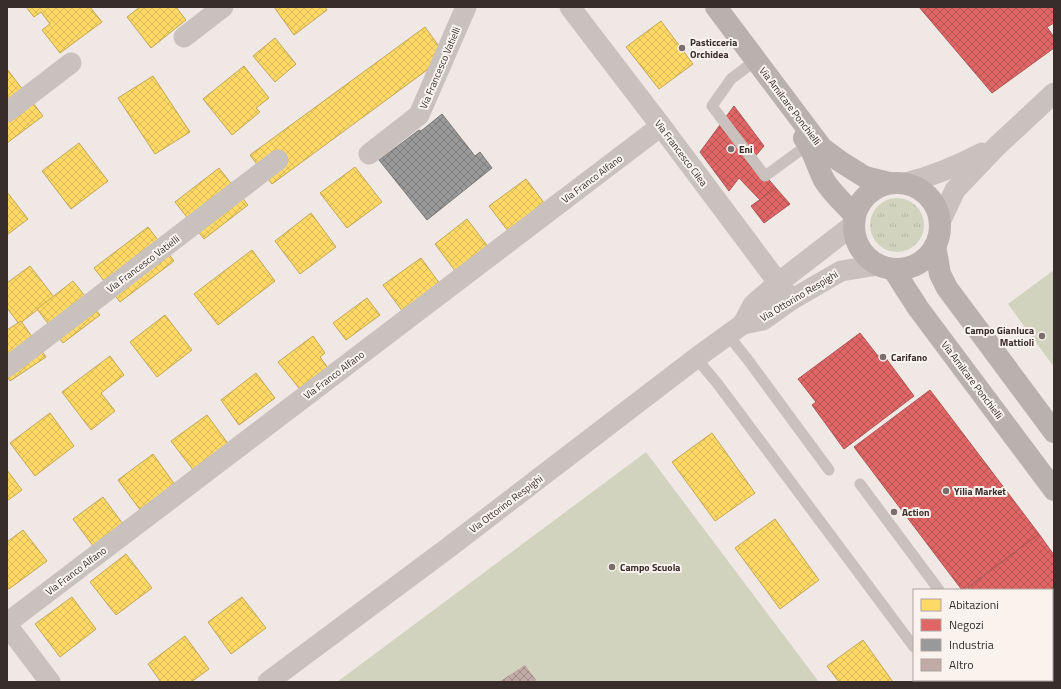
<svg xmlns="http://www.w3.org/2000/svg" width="1061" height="689" viewBox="0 0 1061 689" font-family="'Titillium Web',sans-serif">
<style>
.grass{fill:url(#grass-tufts)}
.pitch{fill:#d2d3bf}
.homes{fill:url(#homes-cross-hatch);stroke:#c4a554}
.shops{fill:url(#shops-cross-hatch);stroke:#ae5554}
.industry{fill:url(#industry-cross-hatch);stroke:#7c7978}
.building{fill:url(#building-cross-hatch)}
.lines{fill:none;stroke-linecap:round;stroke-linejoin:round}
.lane{stroke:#c8c1bd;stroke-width:11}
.street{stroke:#c8c1bd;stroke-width:21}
.secondary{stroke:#b9b1ae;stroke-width:22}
.poi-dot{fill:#796e6c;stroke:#faf2ed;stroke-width:1.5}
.labels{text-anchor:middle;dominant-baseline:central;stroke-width:4;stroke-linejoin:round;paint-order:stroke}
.poi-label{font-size:10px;font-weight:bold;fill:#392d2b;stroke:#faf2ed;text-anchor:start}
.street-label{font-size:10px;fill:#392d2b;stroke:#faf2ed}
</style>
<defs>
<pattern id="grass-tufts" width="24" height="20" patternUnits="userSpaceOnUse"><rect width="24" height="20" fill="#d2d3bf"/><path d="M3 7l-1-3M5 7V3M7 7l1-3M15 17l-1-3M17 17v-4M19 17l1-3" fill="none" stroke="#b5b5a4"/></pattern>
<pattern id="homes-cross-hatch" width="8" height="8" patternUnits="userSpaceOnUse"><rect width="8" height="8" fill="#ffd966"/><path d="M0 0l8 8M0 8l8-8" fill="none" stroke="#dbbb59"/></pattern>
<pattern id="shops-cross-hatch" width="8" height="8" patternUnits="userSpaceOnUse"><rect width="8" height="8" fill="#e06666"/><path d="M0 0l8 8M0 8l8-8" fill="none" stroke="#b75454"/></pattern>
<pattern id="industry-cross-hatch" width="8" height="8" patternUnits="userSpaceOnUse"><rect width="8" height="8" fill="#999"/><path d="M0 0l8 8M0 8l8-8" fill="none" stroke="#7e7d7d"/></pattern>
<pattern id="building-cross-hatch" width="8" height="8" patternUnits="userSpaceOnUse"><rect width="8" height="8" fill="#c2aaa6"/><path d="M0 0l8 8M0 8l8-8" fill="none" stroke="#9f8b87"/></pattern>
</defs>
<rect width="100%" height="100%" fill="#efe8e4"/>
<!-- grass -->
<circle class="grass" cx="897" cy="225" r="27"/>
<!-- pitch -->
<g class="pitch">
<path d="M1054 270V367L1008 304Z"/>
<path d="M646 452 819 682H337Z"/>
</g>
<!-- homes -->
<g class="homes">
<path d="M26 7H90L102 22 60 53 42 30 50 24 41 12 34 17Z"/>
<path d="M140 7H176L186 20 151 48 127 17Z"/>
<path d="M274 7H325L327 10 294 35Z"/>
<path d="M661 21 693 64 659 89 626 47Z"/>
<path d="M425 27 446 56 272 184 250 155Z"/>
<path d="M275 38 296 64 275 82 253 56Z"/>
<path d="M244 66 269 98 256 108 260 112 232 135 203 99Z"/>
<path d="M7 69 43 116 7 143Z"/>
<path d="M153 76 190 132 155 154 118 98Z"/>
<path d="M79 143 108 181 71 209 42 171Z"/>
<path d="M355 167 382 202 347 228 320 193Z"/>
<path d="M219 168 248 205 204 239 175 202Z"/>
<path d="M526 179 551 212 514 239 489 206Z"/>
<path d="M7 192 28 219 7 235Z"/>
<path d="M311 213 336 247 300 274 275 241Z"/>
<path d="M467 219 492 252 459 276 435 244Z"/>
<path d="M148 227 174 261 120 302 94 268Z"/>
<path d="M252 250 275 281 218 325 194 294Z"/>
<path d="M421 258 443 288 406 316 383 285Z"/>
<path d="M30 266 54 297 19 324 7 308V283Z"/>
<path d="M73 281 100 315 63 343 37 309Z"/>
<path d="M367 298 380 315 346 340 333 323Z"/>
<path d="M165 315 192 350 157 377 130 342Z"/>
<path d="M21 321 46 357 10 381 7 376V330Z"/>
<path d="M313 336 325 353 320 357 331 372 303 393 278 362Z"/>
<path d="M110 356 124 375 101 393 115 411 91 430 62 392Z"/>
<path d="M256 373 275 398 239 425 221 400Z"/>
<path d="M50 413 74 446 35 476 10 443Z"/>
<path d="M207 415 232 449 197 475 171 441Z"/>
<path d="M712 433 755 493 715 521 672 462Z"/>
<path d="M153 454 178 489 144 515 118 480Z"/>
<path d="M7 470 22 490 7 501Z"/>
<path d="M103 497 126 528 96 550 73 519Z"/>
<path d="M775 519 819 580 780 609 735 548Z"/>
<path d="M23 530 47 561 9 589 7 586V542Z"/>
<path d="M126 554 152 588 116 615 90 582Z"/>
<path d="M72 597 96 629 60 657 35 624Z"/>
<path d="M242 597 266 628 231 654 208 622Z"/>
<path d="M185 636 209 669 191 682H161L148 664Z"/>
<path d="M863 640 893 682H839L827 666Z"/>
</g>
<!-- shops -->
<g class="shops">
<path d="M919 7H1054V23L1047 27 1054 37V48L992 93Z"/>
<path d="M734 106 764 146 752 160 776 188 760 200 739 178 729 191 700 152Z"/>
<path d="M776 188 790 204 764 223 751 206Z"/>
<path d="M860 333 878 356 882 353 914 396 844 449 812 405 816 402 798 379Z"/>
<path d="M930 390 1039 534 964 590H962L854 447Z"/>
<path d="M1039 534 1054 555V682H1039L1037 680H1052V590H969L968 588Z"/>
</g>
<!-- industry -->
<path class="industry" d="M442 114 475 156 480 152 492 168 427 220 379 160 419 130 421 131Z"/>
<!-- building -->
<path class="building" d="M525 665 536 680 533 682H499Z"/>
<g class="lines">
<!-- lane -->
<g class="lane">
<path d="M756 60 731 79 712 106 765 176 809 144"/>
<path d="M728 335 748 360 829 470"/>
<path d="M696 358 717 383 914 647"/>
<path d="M860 484 939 590"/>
<path d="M939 680 940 682"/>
<path d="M1006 680 1008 682"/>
</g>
<!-- street -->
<g class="street">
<path d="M570 7 661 126 774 277 791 300"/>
<path d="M184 37 223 7"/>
<path d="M7 112 71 63"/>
<path d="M369 154 419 115 466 7"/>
<path d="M906 183C933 176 957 166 982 153"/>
<path d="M940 222 955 190 997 146 1054 93"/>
<path d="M743 324 753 305 778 283 853 225"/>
<path d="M7 367 278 160"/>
<path d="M7 623 661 126"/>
<path d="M7 625 50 682"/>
<path d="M268 682 448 548 696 358 743 324 763 320 791 300 841 271 878 265"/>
</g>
<!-- secondary -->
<g class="secondary">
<path d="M716 7 822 148 841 162 865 177 889 183"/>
<path d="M804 138C813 150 817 166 824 180 832 193 844 204 855 215"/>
<circle cx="897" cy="226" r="43"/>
<path d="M935 246 940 274 947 288 1054 432"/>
<path d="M893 269 918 308 1054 490"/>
</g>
</g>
<!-- markers -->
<g class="poi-dot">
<circle cx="682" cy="48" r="4"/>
<circle cx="731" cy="149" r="4"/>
<circle cx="1042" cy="336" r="4"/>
<circle cx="883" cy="357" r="4"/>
<circle cx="946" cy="491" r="4"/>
<circle cx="894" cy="512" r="4"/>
<circle cx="612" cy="567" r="4"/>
</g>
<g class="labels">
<!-- poi labels -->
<g class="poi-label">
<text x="690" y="42">Pasticceria<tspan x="690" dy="12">Orchidea</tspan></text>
<text x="739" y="149">Eni</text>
<text x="1034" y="330" text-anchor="end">Campo Gianluca<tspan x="1034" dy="12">Mattioli</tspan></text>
<text x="891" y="357">Carifano</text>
<text x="954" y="491">Yilia Market</text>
<text x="902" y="512">Action</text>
<text x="620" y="567">Campo Scuola</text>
</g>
<!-- street labels -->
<g class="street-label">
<text transform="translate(440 68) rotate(-67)">Via Francesco Vatielli</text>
<text transform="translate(790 106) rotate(53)">Via Amilcare Ponchielli</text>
<text transform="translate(681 153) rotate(53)">Via Francesco Cilea</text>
<text transform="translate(592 179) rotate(-37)">Via Franco Alfano</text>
<text transform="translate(143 264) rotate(-37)">Via Francesco Vatielli</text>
<text transform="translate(799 296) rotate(-31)">Via Ottorino Respighi</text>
<text transform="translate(334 375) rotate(-37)">Via Franco Alfano</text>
<text transform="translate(972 380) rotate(53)">Via Amilcare Ponchielli</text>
<text transform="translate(506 504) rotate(-37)">Via Ottorino Respighi</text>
<text transform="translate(76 571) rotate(-37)">Via Franco Alfano</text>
</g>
</g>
<!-- border -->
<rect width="1061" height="689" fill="none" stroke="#392d2b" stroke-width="16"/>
<!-- legend -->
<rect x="913" y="589" width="140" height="92" fill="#faf2ed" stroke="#ada39f"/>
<rect x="921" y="599" width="20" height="12" fill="#ffd966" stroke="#ada39f"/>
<text x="949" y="609" font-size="12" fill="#392d2b">Abitazioni</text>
<rect x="921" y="619" width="20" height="12" fill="#e06666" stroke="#ada39f"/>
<text x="949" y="629" font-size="12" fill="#392d2b">Negozi</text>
<rect x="921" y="639" width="20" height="12" fill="#999999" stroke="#ada39f"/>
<text x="949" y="649" font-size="12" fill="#392d2b">Industria</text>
<rect x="921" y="659" width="20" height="12" fill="#c2aaa6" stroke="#ada39f"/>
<text x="949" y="669" font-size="12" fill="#392d2b">Altro</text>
</svg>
